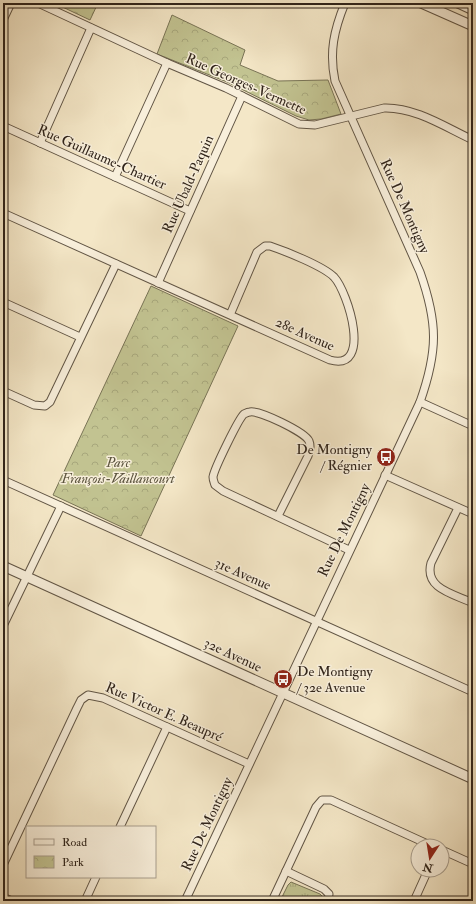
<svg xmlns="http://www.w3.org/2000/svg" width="476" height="904" viewBox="0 0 476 904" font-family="'IM FELL Double Pica',serif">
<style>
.grass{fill:url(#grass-tufts);stroke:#797456}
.park{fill:url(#park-crowns);stroke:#797456}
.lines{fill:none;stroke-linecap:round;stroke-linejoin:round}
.minor-casing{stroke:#615545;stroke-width:9}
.tertiary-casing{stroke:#615545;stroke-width:11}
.minor{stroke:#f8efdb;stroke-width:7}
.tertiary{stroke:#f8efdb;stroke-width:9}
.labels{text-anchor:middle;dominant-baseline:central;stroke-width:3;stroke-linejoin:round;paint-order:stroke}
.street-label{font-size:14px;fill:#30241a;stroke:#f8efdb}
.poi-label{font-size:14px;fill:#30241a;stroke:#f8efdb;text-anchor:end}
.park-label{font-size:14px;font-style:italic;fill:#5c543e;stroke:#f8efdb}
</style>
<defs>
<pattern id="grass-tufts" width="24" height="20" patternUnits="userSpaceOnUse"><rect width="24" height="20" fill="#c2c391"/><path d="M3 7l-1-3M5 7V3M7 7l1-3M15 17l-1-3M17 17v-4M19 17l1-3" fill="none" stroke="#a7a77c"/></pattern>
<pattern id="park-crowns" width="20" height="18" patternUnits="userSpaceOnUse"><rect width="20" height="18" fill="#c2c391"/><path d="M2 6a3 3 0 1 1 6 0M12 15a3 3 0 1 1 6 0" fill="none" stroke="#a7a77c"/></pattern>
</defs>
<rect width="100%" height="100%" fill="#f4e7c7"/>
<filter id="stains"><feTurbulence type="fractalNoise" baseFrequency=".005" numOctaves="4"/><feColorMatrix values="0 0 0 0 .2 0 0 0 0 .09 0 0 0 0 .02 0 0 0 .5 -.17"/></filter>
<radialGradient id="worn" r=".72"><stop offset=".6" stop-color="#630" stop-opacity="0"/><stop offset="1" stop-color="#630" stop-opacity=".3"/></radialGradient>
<!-- grass -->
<path class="grass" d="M291 882 320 894 323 897 324 901H280L288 885Z"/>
<!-- park -->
<g class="park">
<path d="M54 3H98L90 20Z"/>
<path d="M172 15 245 50 240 65 278 81 328 80 341 114 321 119 309 120 296 116 227 82 157 54Z"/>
<path d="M151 286 238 326 141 536 53 495Z"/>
</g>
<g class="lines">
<defs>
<g id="minor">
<path d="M38 3 167 63 226 88 299 124 315 125 384 108C415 107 445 127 473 140"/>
<path d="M3 20 11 3"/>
<path d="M3 126 190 211"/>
<path d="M40 143 91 28"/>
<path d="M115 177 167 63"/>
<path d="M3 213 330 360C373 372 348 292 334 277 323 266 285 251 270 246H265L257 252 230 315"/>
<path d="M158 283 242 96"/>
<path d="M3 302 80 337"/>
<path d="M3 391 34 405 45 406 50 402 116 264"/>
<path d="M420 402 473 426"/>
<path d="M385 475 473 514"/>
<path d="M3 480 473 692"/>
<path d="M458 508 431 563C424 589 454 594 473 603"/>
<path d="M278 516 308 456C310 451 311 446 309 441 305 432 259 410 250 412 248 412 246 413 244 414 239 418 214 469 213 477 213 480 214 482 215 485L223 491 349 550"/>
<path d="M3 626 61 506"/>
<path d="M120 827 167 727"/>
<path d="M442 850 473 864"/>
<path d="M3 865 77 708 81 700 88 695 103 698 249 764"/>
<path d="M286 871 324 889 329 894 328 901"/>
<path d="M3 897 12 901"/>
<path d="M85 901 96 877"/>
<path d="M185 901 420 402C438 351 438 323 420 272L335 81C329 52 334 30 345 3"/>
<path d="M272 901 316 807 322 800H331L432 846"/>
<path d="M414 901 428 870"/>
</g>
<g id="tertiary">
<path d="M421 3 473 26"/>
<path d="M458 3 473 10"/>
<path d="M3 566 473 779"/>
</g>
</defs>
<!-- minor casing -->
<use href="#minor" class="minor-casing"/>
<!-- tertiary casing -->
<use href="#tertiary" class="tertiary-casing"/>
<!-- minor -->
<use href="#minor" class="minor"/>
<!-- tertiary -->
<use href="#tertiary" class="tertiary"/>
</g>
<!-- icons -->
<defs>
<symbol id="bus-disc" viewBox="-11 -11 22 22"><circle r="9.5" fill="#8f2418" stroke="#f8efdb"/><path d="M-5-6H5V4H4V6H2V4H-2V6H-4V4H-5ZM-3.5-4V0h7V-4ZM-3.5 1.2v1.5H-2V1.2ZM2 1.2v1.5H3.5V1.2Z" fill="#fff"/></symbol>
</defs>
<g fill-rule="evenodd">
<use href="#bus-disc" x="375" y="446" width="22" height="22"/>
<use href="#bus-disc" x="272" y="668" width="22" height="22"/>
</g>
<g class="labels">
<!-- street labels -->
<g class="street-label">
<text transform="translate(246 84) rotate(24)">Rue Georges-Vermette</text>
<text transform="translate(102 157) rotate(24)">Rue Guillaume-Chartier</text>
<text transform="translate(188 184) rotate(-66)">Rue Ubald-Paquin</text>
<text transform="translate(405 206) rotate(66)">Rue De Montigny</text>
<text transform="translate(305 334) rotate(24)">28e Avenue</text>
<text transform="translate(344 530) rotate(-64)">Rue De Montigny</text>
<text transform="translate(243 574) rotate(24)">31e Avenue</text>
<text transform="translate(233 655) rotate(25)">32e Avenue</text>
<text transform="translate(164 712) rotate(24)">Rue Victor E. Beaupré</text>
<text transform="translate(207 824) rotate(-65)">Rue De Montigny</text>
</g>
<!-- poi labels -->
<g class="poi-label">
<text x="372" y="449">De Montigny<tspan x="372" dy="16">/ Régnier</tspan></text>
<text x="297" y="671" text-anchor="start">De Montigny<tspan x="297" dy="16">/ 32e Avenue</tspan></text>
</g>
<!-- park labels -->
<g class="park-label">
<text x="118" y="462">Parc<tspan x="118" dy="16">François-Vaillancourt</tspan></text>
</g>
</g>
<!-- margin -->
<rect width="476" height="904" fill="none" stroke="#f4e7c7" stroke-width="16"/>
<rect x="4" y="4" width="468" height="896" fill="none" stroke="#30241a" stroke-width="2"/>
<rect x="8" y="8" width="460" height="888" fill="none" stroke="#30241a"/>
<!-- legend -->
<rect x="26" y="826" width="130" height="52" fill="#f8efdb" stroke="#a89e8e"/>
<rect x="34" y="839" width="20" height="6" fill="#f8efdb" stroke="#a89e8e"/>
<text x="62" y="846" font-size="12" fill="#30241a">Road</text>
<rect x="34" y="856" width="20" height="12" fill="url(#park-crowns)" stroke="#a89e8e"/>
<text x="62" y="866" font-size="12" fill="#30241a">Park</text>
<!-- north arrow -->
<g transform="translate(430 858) rotate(192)"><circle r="19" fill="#f8efdb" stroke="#a89e8e"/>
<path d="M0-3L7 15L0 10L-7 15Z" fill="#8f2418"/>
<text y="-6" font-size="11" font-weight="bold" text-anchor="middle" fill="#30241a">N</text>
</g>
<rect width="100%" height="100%" filter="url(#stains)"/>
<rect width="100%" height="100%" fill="url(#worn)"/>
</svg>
